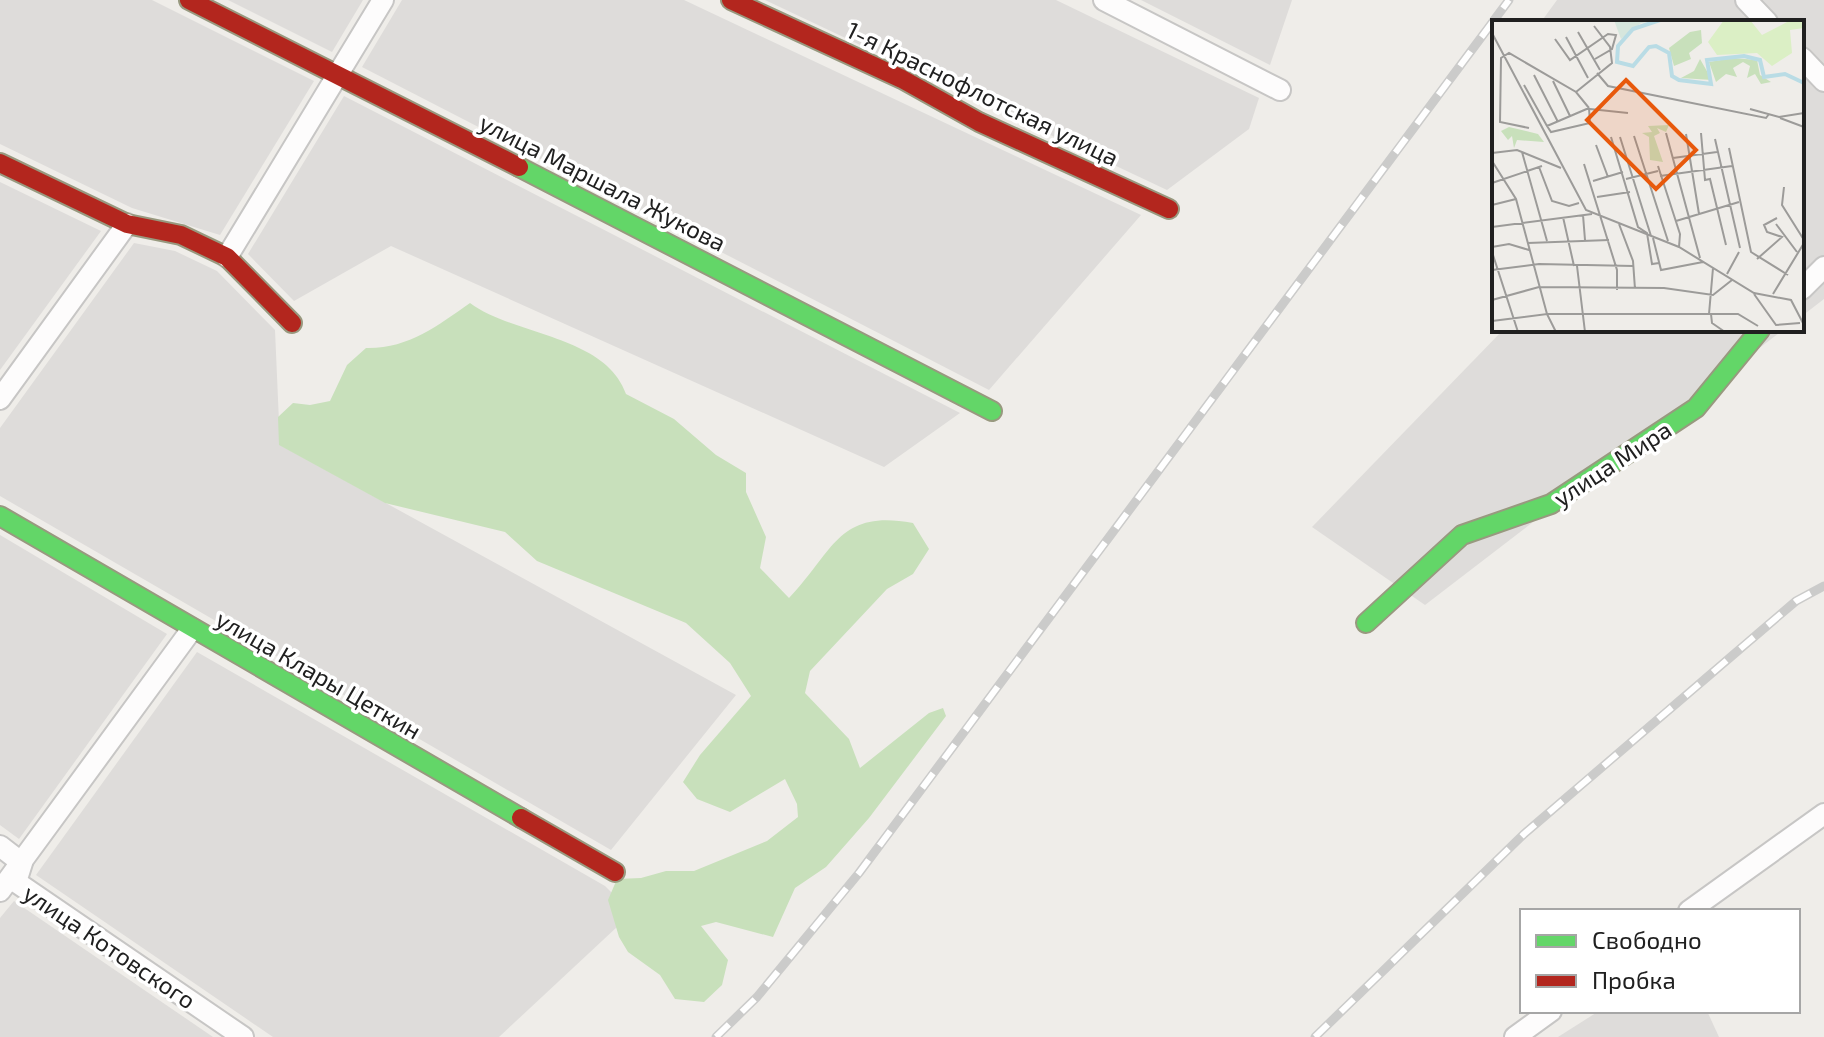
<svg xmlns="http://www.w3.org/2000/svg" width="1824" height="1037" viewBox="0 0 1824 1037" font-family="'Exo 2',sans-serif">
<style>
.residential{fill:#dedcda}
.forest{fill:#c8e0bb}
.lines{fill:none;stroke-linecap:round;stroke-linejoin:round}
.street-casing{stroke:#c7c6c5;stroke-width:24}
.fast-casing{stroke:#98997f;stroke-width:22}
.jam-casing{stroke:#98997f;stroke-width:22}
.street{stroke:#fdfcfc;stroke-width:20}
.fast{stroke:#63d668;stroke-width:18}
.jam{stroke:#b3261e;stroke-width:18}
.rail-casing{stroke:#cbcbca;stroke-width:9}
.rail{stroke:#fff;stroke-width:6;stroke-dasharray:18;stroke-linecap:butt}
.labels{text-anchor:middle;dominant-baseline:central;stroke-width:7;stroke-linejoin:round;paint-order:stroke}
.street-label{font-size:24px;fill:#202020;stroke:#fff}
.inset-river{fill:none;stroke:#b9dce5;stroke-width:4}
.inset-road{fill:none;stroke:#9c9b99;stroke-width:2}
.view{fill:#e8590c;fill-opacity:0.15;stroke:#e8590c;stroke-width:4}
.inset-edge{fill:none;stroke:#202020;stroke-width:4}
</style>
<rect width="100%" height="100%" fill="#efede9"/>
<!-- residential -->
<g class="residential">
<path d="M0 0H152L314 81 220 235 132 208 0 144Z"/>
<path d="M228 0H363L332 52Z"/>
<path d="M402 0H684L1141 215 989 390 362 67Z"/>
<path d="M765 0H1056L1259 98 1249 129 1167 190Z"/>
<path d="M1141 0H1292L1270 65Z"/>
<path d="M1557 0H1824V299L1802 316V22H1541Z"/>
<path d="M344 96 960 413 884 467 391 246 294 301 248 254Z"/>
<path d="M0 182 101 231 0 370Z"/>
<path d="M134 243 175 251 217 271 275 330 280 445 736 695 611 850 0 496V428Z"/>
<path d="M1503 330H1783L1425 605 1312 527Z"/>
<path d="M0 535 167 634 19 839 0 825Z"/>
<path d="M197 652 605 886 632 913 499 1037H273L36 875Z"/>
<path d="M14 901 213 1037H0V918Z"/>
<path d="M1599 1011H1707L1719 1037H1558Z"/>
</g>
<!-- forest -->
<path class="forest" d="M470 303C514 336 605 335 626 394L674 419 716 455 746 473V492L766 537 760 568 789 598C834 551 838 509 913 523L929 549 913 574 887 589 810 671 805 693 849 739 860 768 929 713 943 708 946 716 869 818 826 867 795 888 773 937 716 922 701 926 728 960 722 985 704 1002 675 999 660 975 628 952 619 937 608 900 617 879 641 878 666 871H694L767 841 798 817 797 804 785 779 730 812 697 799 683 782 700 755 751 696 730 663 686 623 537 561 505 532 385 503 279 445 278 417 293 403 310 405 330 401 347 365 366 348C408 349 437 326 470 303Z"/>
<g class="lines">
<defs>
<g id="street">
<path d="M1104 0 1280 90"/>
<path d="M1746 0 1767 22"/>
<path d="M1802 58 1824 81"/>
<path d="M227 257 383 0"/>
<path d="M1802 289 1824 267"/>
<path d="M0 399 127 224"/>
<path d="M0 846 22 863 16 882 243 1037"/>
<path d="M0 891 192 629"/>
<path d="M1689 911 1824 814"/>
<path d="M1515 1037 1551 1011"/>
</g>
<g id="fast">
<path d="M519 167 992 411"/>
<path d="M0 516 521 818"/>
<path d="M1366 623 1462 535 1551 504 1696 408 1760 330"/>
</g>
<g id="jam">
<path d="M189 0 519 167"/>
<path d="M731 0 902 79 979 122 1169 209"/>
<path d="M0 163 127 224 181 235 227 257 292 323"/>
<path d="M521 818 615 872"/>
</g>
</defs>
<!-- street casing -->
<use href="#street" class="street-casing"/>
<!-- fast casing -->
<use href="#fast" class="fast-casing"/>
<!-- jam casing -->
<use href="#jam" class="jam-casing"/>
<!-- street -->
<use href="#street" class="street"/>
<!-- fast -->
<use href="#fast" class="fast"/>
<!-- jam -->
<use href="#jam" class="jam"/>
<defs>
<g id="rail">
<path d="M716 1037 757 997 859 873 1509 0"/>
<path d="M1315 1037 1524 834 1796 601 1824 586"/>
</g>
</defs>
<!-- rail casing -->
<use href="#rail" class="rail-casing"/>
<!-- rail -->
<use href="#rail" class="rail"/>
</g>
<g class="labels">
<!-- street labels -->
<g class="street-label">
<text transform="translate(983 93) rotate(26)">1-я Краснофлотская улица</text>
<text transform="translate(603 182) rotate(27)">улица Маршала Жукова</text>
<text transform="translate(1612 463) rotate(-33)">улица Мира</text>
<text transform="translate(319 674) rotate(30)">улица Клары Цеткин</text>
<text transform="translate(110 946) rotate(34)">улица Котовского</text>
</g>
</g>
<!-- overview -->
<g transform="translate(1492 20)">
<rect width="312" height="312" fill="#efede9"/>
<path d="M232 0H258L270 15 297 1 312 0V8L298 10 300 33 280 46 265 33 225 35 216 22Z" fill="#dbefc5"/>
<path d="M209 10 210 23 197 33 199 39 182 46 177 28 198 12ZM241 38 265 40 268 55 279 62 269 64 263 54 255 58 258 46 251 42 241 48 245 57 234 54 224 62 217 42ZM208 39 220 60 189 58 202 51ZM177 105 174 112 165 108 168 113 162 116 171 142 158 140 157 117 150 113 160 112 156 106ZM17 107 46 114 52 122 25 120 22 128 20 116 16 120 9 111Z" fill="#c8e0bb"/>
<path d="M122 0H167L149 3 129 19Z" fill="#d6e6dd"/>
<path class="inset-river" d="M168 0 141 9 126 26 125 42 141 46 157 27 164 26 177 33 180 56 187 60 219 64 215 40 252 36 268 40 272 57 293 54 312 63"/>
<path class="inset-road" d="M86 12 108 50M0 13 94 190 187 227 262 273 299 280 312 305M74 17 96 58M63 19 78 40 116 14 124 15 120 29 103 39M105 53 116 66 274 98 277 94M42 55 66 102M61 61 78 96M32 65 55 106M84 72 120 43 118 27 102 6M98 89 136 93M258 89 287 97 312 93M288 98 312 107M55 106 59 112 98 103 97 88M55 106 97 88M37 108 8 102 9 38 17 33 84 72 97 88M174 113 208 238M209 113 213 160 218 159 234 225M194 114 207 194M142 116 176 221M119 117 146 207 155 213 160 244 167 243M128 117 159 216M223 119 248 228M104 125 116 157M237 128 259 232 296 255M30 132 55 221M0 133 25 130 69 148M181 138 225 132M0 141 24 179 55 294H246L266 306M92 144 125 250V270M166 146 188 214 187 227M47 147 60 181 77 186 87 183M168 156 240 146M134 159 166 151M101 161 131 152M0 163 50 146M292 167 290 185 312 220M105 177 138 172M0 185 24 179M91 195 93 220M71 197 82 246M184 201 247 182M127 204 141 241 143 269M284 204 305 232M0 207 100 194M161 218 169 250 211 242M36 223 117 220M0 227 17 224 37 230M0 232 26 312M265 239 290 217 275 212 272 205 285 198M85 246 93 312M0 250 47 244 141 246M235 254 247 232M262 274 284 305 308 303M281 274 312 223M0 280 47 267 172 268 221 275 240 260M217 294 221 248M219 294 220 303 233 312M0 301 55 294 64 312"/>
<path class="view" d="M134 60 204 130 164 169 95 100Z"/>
<rect width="312" height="312" class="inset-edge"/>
</g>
<!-- legend -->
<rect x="1520" y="909" width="280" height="104" fill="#ffffff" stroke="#a6a6a6" stroke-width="2"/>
<rect x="1536" y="935" width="40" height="12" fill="#63d668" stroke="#a6a6a6" stroke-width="2"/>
<text x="1592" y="949" font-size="24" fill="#202020">Свободно</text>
<rect x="1536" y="975" width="40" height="12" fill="#b3261e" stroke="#a6a6a6" stroke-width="2"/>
<text x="1592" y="989" font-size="24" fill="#202020">Пробка</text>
</svg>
